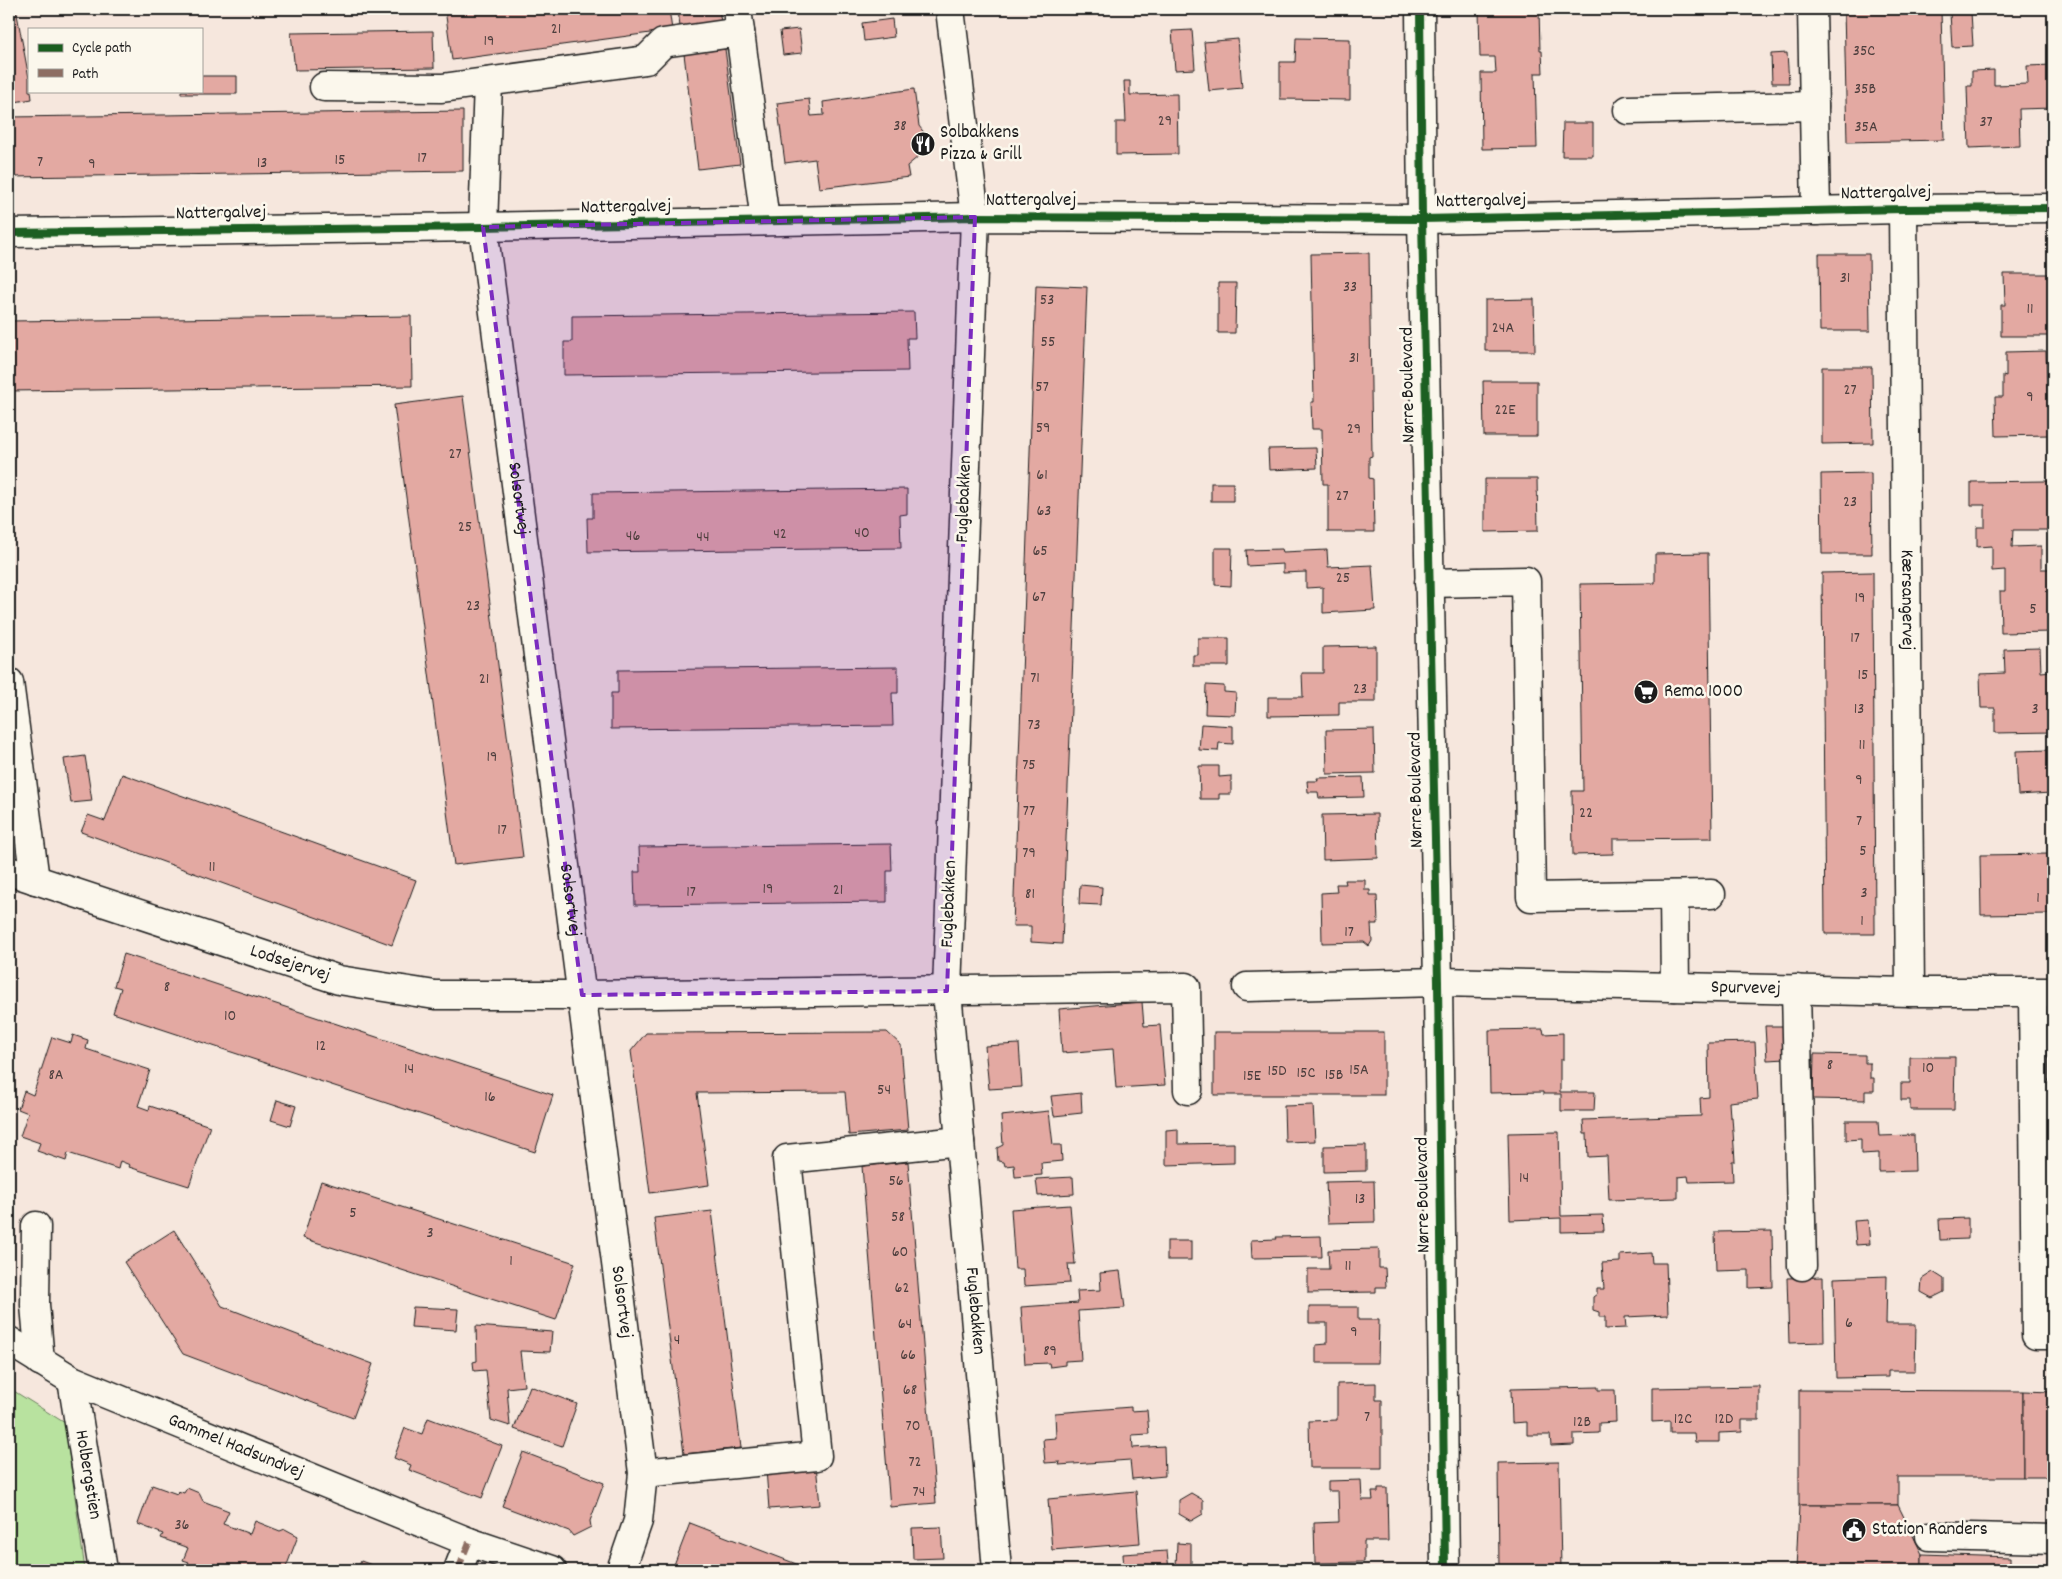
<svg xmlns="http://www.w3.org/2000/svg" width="2062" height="1579" viewBox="0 0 2062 1579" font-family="Dekko,sans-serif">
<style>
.green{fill:#b8e29f;stroke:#6a7f5e}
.building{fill:#e3a9a2;stroke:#1c1c1c}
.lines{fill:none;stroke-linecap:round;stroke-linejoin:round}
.minor-casing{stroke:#1c1c1c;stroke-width:31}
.minor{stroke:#fbf7ec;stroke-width:28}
.quiet{stroke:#8d6e63;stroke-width:6;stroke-dasharray:12 6;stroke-linecap:butt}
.cycleway-casing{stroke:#fbf7ec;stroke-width:11}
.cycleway{stroke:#1b5e20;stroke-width:8}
.marked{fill:#7b2cbf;fill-opacity:0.2;stroke:#7b2cbf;stroke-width:4;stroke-dasharray:10 6;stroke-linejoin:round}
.labels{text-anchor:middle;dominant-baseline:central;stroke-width:5;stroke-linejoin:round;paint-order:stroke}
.number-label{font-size:16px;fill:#4e3f3e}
.poi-label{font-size:19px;fill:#1c1c1c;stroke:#fbf7ec;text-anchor:start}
.street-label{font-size:19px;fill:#1c1c1c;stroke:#fbf7ec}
</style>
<rect width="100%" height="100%" fill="#f6e7dd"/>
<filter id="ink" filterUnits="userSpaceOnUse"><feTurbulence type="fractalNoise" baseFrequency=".02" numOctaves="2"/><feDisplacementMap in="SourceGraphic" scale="10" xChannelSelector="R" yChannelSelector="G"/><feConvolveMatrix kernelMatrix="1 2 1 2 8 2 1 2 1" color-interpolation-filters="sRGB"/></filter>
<g filter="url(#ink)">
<!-- green -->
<path class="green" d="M9 1388 65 1423 85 1570H9Z"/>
<!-- building -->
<g class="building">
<path d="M9 9H16L29 78V91H31L32 99 9 103Z"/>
<path d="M445 9H669L672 30 452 60Z"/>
<path d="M678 9H719L721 22 680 27Z"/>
<path d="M1479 9H1539L1540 51H1542L1543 73H1535L1537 148 1482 149 1481 73H1496L1495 57H1480Z"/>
<path d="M1844 9H1941L1944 140 1847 142Z"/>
<path d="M1971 12 1973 46 1952 47 1950 13Z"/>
<path d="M892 19 894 37 864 41 862 23Z"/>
<path d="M799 29 802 53 783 55 780 31Z"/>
<path d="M1192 30 1195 69 1175 70 1172 31Z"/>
<path d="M433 31 434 68 295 70 291 33Z"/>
<path d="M1296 38 1350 39V100L1280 99V62H1295Z"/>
<path d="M1238 39 1242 88 1209 91 1204 42Z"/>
<path d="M725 49 740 164 698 169 684 54Z"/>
<path d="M1787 53 1789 83H1772L1771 54Z"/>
<path d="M2053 65V108L2019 109 2020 146 1969 148 1967 86H1972V71L1994 70V85L2028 84 2027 66Z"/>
<path d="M201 76H237V94H181V91H201Z"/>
<path d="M1124 81H1130V95L1177 94 1178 154 1116 155V122H1126Z"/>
<path d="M914 89 919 126 925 134 918 145 919 156 907 166 909 177 819 188 815 159 785 163 777 103 809 99 811 116 824 115 823 102Z"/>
<path d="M463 111V171L9 177V117Z"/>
<path d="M1563 123H1593V156H1562Z"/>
<path d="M1369 253 1372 456 1369 457V478L1373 479 1374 532H1328V484H1323L1322 429H1312L1311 402H1314L1311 254Z"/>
<path d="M1819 254H1869L1870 331H1820Z"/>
<path d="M2004 274H2049L2050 336H2001V305H2005Z"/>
<path d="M1218 283H1236L1235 333H1218Z"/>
<path d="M1036 285 1087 287 1062 944 1031 942V926H1013Z"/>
<path d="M1534 299 1535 351H1485V300Z"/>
<path d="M914 312 915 338H907L908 371 564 375V342H572V316Z"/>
<path d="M411 316 412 386 9 391V321Z"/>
<path d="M2046 351 2049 435 1996 436 1995 397H2003V375L2006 376V352Z"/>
<path d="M1822 367H1872L1873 443 1822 444Z"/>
<path d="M1483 381H1537V436H1484Z"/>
<path d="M463 396 523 857 454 865 394 405Z"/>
<path d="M1316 448 1317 468 1269 470 1268 449Z"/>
<path d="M1871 473 1872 554H1822L1821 474Z"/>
<path d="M1485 479H1537L1538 531 1485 532Z"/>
<path d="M2048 481 2049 530H2013L2012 547 2041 546V569H2051L2052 632 2001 633 2000 591H2005V570L1992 571V546L1977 547V527H1985V505H1971V482Z"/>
<rect x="1211" y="483" width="22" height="18"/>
<path d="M907 489V514L900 515 901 548 588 552 587 518H593V493Z"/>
<path d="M1215 548H1232L1231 586 1215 585Z"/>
<path d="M1282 549 1283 552 1327 550 1328 567 1372 565 1375 610 1323 613V587L1306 588V572L1283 573V564L1247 566 1246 550Z"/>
<path d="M1708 553 1712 838 1613 839V854L1573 855 1572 791H1583L1580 584 1655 583V554Z"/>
<path d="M1873 572 1875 934H1825L1822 573Z"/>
<path d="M1198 638H1229V666H1193V655H1198Z"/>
<path d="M1376 646V702H1339V715L1268 716V697H1303L1302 673H1323V647Z"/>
<path d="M2040 648 2041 672 2052 671 2053 732 1995 733V708H1981L1980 674 2005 673 2004 649Z"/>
<path d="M898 667V693H892L893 726 611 729V693H618V670Z"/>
<path d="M1206 685 1224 686V692L1236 693 1235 715 1205 714Z"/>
<path d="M1201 724 1233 726V744L1219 743 1218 751 1199 750Z"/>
<path d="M1374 729 1375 773 1327 774 1326 730Z"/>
<path d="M2050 750 2051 793 2018 795 2016 751Z"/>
<path d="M85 756 92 801 71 803 64 759Z"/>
<path d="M1199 766H1219V777L1231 776V794H1219V799H1200Z"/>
<path d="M122 774 416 880 392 945 81 832 88 815 105 821Z"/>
<path d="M1363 777 1364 797 1319 798 1318 792H1308L1307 781H1318L1317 778Z"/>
<path d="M1377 814 1378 858 1323 860 1322 815Z"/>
<path d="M891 844 892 871H887V902L635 905 634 872H640L639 847Z"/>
<path d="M2051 854V878H2053L2051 914 1981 915 1980 855Z"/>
<path d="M1345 880H1365V890H1370V895H1377L1378 924H1371L1372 941 1369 946 1364 942 1322 943 1321 893 1337 892 1336 884H1346Z"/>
<path d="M1080 885 1102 887 1101 905 1079 904Z"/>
<path d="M124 954 553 1095 535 1152 113 1013 121 988 114 986Z"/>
<path d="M1142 1002 1144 1026 1160 1025 1165 1085 1116 1088 1113 1049 1062 1053 1059 1009Z"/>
<path d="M1765 1026H1785L1787 1059 1767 1060Z"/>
<path d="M1543 1029 1544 1034 1563 1033V1060H1560V1092H1595L1594 1111H1561V1094H1543V1092L1490 1093 1489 1030Z"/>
<path d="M887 1032 901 1045 908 1130 849 1135 845 1092 697 1093 709 1185 650 1193 631 1051 646 1033Z"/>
<rect x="1214" y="1032" width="170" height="63"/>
<path d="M73 1035 88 1040 86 1049 150 1070 138 1106 149 1110 150 1106 210 1126 189 1186 129 1167 130 1165 120 1161 118 1169 68 1153 66 1161 37 1151 40 1143 20 1136 28 1113 18 1109 24 1091 33 1095 52 1037 71 1043Z"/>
<path d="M1755 1042 1758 1099 1729 1102 1730 1117H1732L1735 1161H1732L1733 1181 1689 1182 1688 1176 1678 1177V1198L1609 1200 1607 1156 1588 1157 1587 1134H1584L1583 1120 1701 1116 1700 1098 1709 1097 1708 1043Z"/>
<path d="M1019 1044 1022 1087 989 1089 985 1046Z"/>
<path d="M1814 1054 1865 1055V1063H1870V1078H1874V1091H1865V1100L1813 1099Z"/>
<path d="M1910 1057H1955L1954 1110H1910V1100H1901V1083H1910Z"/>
<path d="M1081 1093 1082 1113 1054 1116 1051 1096Z"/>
<path d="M277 1100 296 1106 290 1126 271 1120Z"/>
<path d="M1313 1105 1315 1141 1285 1142 1284 1106Z"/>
<path d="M1049 1111 1053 1145H1061L1062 1161 1041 1163 1042 1175 1015 1177 1014 1165 1005 1166 1004 1162 998 1161 997 1148 1003 1145 1001 1116Z"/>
<path d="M1846 1121H1878L1879 1136 1914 1135 1915 1171 1879 1172V1153L1861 1154V1139L1846 1140Z"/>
<path d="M1178 1129V1144L1234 1143V1163L1166 1165V1130Z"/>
<path d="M1559 1132 1561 1216 1603 1215 1604 1231 1561 1232V1218L1510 1220 1508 1133Z"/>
<path d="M1366 1145V1171L1324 1172V1146Z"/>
<path d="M908 1162 936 1503 890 1507 862 1166Z"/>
<path d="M1073 1177 1074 1194 1038 1196 1036 1179Z"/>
<path d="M321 1181 575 1263 556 1320 303 1238Z"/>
<path d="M1374 1181 1375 1222 1328 1223 1326 1182Z"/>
<path d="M1070 1205 1075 1264H1068L1070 1283 1024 1286 1023 1269H1015L1011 1209Z"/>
<path d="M712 1211 741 1448 684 1454 654 1218Z"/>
<path d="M1968 1218V1239L1940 1240 1939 1219Z"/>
<path d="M1868 1220 1870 1244 1856 1245 1854 1221Z"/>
<path d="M174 1230 222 1306 373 1364 353 1418 183 1354 124 1262Z"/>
<path d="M1772 1231 1773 1287 1749 1288V1270L1716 1271 1715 1232Z"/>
<path d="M1321 1236 1322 1257 1252 1258 1251 1240 1277 1239 1276 1237Z"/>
<rect x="1167" y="1241" width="24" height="19"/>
<path d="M1379 1249V1268H1385L1386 1287H1376V1292L1308 1293V1269H1329L1328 1250Z"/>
<path d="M1651 1253 1652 1263H1666L1668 1315 1625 1317 1626 1328 1605 1329V1317H1599V1312L1593 1310V1297L1597 1294V1289H1604L1602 1263 1620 1262V1255Z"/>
<path d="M1120 1271 1125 1308 1078 1311 1081 1360 1065 1361V1365L1050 1367 1049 1363 1025 1364 1021 1307 1078 1303 1077 1291 1101 1290 1100 1273Z"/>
<path d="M1933 1272 1944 1279V1292L1932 1298 1921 1292 1922 1279Z"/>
<path d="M1887 1276 1886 1324H1916L1915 1371H1888V1377L1836 1378 1834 1278Z"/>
<path d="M1823 1277 1824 1342 1789 1343 1787 1278Z"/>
<path d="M413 1307 458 1309 456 1330 411 1327Z"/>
<path d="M1309 1307H1358V1320H1379L1378 1363H1316V1345L1327 1344V1323H1309Z"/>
<path d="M476 1326 552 1332 550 1352 520 1351 524 1386 507 1388 510 1426 491 1420 486 1370 474 1371 473 1362 477 1361Z"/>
<path d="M1376 1383V1400H1382V1468H1310L1309 1421 1337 1420V1384Z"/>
<path d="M530 1386 577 1404 562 1446 514 1429Z"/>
<path d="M1759 1386V1420H1742V1432L1719 1433V1442H1695L1694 1433H1670V1421L1652 1422V1388Z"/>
<path d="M1598 1387V1390H1615L1616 1422 1599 1423V1433L1574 1434V1445L1551 1446 1550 1435H1527V1422L1512 1423 1511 1389Z"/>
<path d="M1799 1390 2023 1391V1477H1898V1505H1799Z"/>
<path d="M2023 1391 2053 1392V1477H2023Z"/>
<path d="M1131 1407V1411L1147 1410 1149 1434 1132 1435 1133 1448 1164 1446 1165 1476 1132 1479 1130 1460 1059 1465 1060 1462 1045 1463 1043 1439 1056 1438 1055 1413Z"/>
<path d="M428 1418 502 1446 482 1498 409 1470 411 1465 394 1458 405 1428 422 1434Z"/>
<path d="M523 1452 604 1483 590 1521 591 1527 573 1536 569 1531 502 1506Z"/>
<path d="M1559 1462 1561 1570H1499L1498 1463Z"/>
<path d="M816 1465 820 1505 769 1509 766 1469Z"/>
<path d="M1361 1480 1362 1500H1373L1372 1492H1378V1488H1387L1388 1541H1364V1562L1315 1563 1314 1523 1339 1522 1338 1491H1328V1481Z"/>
<path d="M152 1485 177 1494 178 1491 184 1493 187 1488 199 1493 203 1501 229 1511 223 1524 250 1534 255 1521 280 1531 285 1529 298 1536 285 1570H246L240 1568 239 1570H185L189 1562 183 1560 188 1548 161 1538 163 1534 138 1524Z"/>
<path d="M1136 1491 1140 1543 1052 1550 1048 1499Z"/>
<path d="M1191 1493 1203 1500V1514L1191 1521 1179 1514V1500Z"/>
<path d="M1799 1505H1898L1922 1554V1570H1796Z"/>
<path d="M690 1523 812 1570H672Z"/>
<path d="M941 1527 943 1558 913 1559 912 1528Z"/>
<path d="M1177 1543 1191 1544V1567H1176Z"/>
<path d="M1167 1551 1169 1570H1124L1123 1554Z"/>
<path d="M1922 1554 2010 1557V1570H1922Z"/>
<path d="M361 1561 385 1570H357Z"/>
</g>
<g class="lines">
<defs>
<g id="minor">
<path d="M737 9 765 221"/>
<path id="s1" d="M950 9 975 217 947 991 997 1570"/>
<path d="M1420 9 1422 219 1438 982 1445 1570"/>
<path d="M1812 9 1816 211"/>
<path id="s2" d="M488 82 483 227 643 1473 638 1521 621 1570"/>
<path d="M324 87 442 88 646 60 663 43 740 32"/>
<path d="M1628 110 1814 106"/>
<path id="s3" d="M1903 209 1910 992"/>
<path d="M9 233 483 227 975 217 1422 219 1903 209 2053 208"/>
<path d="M1429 583 1526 581 1531 897 1711 894"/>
<path d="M9 682 35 880"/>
<path id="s4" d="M9 871 339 980 435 995H582L1186 987 1188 1090"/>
<path d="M1674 895 1675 987"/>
<path id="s5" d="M1247 987 1438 982 1910 992H2053"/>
<path d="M1796 989 1802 1266"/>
<path d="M2033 992 2036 1335H2053"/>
<path d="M36 1226 35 1305 40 1361"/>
<path id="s6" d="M9 1341 72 1380 469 1542 552 1570"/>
<path id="s7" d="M72 1380 103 1570"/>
<path d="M643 1473 817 1456 787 1159 960 1141"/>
<path d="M1930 1536 2053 1539"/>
<path d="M458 1570 469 1542"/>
</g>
</defs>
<!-- minor casing -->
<use href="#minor" class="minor-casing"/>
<!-- minor -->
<use href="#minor" class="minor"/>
<!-- quiet -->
<path class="quiet" d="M458 1570 469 1542"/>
<defs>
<g id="cycleway">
<path d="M1420 9 1422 219 1438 982 1445 1570"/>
<path d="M9 233 483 227 975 217 1422 219 1903 209 2053 208"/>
</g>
</defs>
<!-- cycleway casing -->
<use href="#cycleway" class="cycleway-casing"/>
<!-- cycleway -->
<use href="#cycleway" class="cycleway"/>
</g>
</g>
<!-- marked area -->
<path class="marked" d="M975 217 947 991 582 995 483 227Z"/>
<!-- icons -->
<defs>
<symbol id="restaurant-disc" viewBox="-11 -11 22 22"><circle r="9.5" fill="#1c1c1c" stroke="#fbf7ec"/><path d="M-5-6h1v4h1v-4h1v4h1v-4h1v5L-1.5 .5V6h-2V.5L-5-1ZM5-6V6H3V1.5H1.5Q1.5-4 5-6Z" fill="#fff"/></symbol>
<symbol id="supermarket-disc" viewBox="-11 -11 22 22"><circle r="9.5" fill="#1c1c1c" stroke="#fbf7ec"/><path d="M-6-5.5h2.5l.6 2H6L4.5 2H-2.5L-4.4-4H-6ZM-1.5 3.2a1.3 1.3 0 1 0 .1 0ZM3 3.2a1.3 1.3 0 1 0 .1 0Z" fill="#fff"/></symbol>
<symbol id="civic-disc" viewBox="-11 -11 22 22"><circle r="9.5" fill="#1c1c1c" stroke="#fbf7ec"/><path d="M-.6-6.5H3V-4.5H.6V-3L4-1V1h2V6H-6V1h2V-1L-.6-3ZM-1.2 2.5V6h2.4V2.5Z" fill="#fff"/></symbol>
</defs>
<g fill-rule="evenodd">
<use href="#restaurant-disc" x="909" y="130" width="28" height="28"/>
<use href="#supermarket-disc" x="1632" y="678" width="28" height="28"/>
<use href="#civic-disc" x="1840" y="1516" width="28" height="28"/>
</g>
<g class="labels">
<!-- number labels -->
<g class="number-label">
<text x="556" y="29">21</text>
<text x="489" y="41">19</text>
<text x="1864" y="51">35C</text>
<text x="1865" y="89">35B</text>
<text x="1165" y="121">29</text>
<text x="1986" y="122">37</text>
<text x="900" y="126">38</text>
<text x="1866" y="127">35A</text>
<text x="422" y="158">17</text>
<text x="340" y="160">15</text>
<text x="40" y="162">7</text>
<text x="262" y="163">13</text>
<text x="92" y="164">9</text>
<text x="1845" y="278">31</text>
<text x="1350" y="287">33</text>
<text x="1047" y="300">53</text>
<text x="2030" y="309">11</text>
<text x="1503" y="328">24A</text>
<text x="1048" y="342">55</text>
<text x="1354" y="358">31</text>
<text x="1042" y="387">57</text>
<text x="1850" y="390">27</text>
<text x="2030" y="397">9</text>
<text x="1505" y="410">22E</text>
<text x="1043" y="428">59</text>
<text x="1354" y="429">29</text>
<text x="455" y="454">27</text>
<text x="1042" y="475">61</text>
<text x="1342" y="496">27</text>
<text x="1850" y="502">23</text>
<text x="1044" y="511">63</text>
<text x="465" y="527">25</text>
<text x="862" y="533">40</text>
<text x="780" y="534">42</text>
<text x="633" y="536">46</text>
<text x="703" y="537">44</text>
<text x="1040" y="551">65</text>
<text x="1343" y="578">25</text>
<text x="1039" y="597">67</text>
<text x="1860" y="598">19</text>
<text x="473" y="606">23</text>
<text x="2033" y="609">5</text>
<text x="1855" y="638">17</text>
<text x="1863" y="675">15</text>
<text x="1035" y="678">71</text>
<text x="484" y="679">21</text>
<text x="1360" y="689">23</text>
<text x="1859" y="709">13</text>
<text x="2035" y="709">3</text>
<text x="1034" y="725">73</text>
<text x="1862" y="745">11</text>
<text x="492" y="757">19</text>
<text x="1029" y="765">75</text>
<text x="1859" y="780">9</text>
<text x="1029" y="811">77</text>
<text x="1586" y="813">22</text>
<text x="1859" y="821">7</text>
<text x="502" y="830">17</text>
<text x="1863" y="851">5</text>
<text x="1029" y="853">79</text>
<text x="212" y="867">11</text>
<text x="768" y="889">19</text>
<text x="838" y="890">21</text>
<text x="691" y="892">17</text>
<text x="1864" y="893">3</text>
<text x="1030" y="894">81</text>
<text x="2038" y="898">1</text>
<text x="1862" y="921">1</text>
<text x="1349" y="932">17</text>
<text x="167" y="987">8</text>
<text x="230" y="1016">10</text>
<text x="321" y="1046">12</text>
<text x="1830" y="1065">8</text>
<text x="1928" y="1068">10</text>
<text x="409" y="1069">14</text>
<text x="1359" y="1070">15A</text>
<text x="1277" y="1071">15D</text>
<text x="1306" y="1073">15C</text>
<text x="56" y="1075">8A</text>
<text x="1334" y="1075">15B</text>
<text x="1252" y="1076">15E</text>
<text x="884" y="1090">54</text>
<text x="490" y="1097">16</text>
<text x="1524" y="1178">14</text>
<text x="896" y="1181">56</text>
<text x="1360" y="1199">13</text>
<text x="353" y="1213">5</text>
<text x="898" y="1217">58</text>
<text x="430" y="1233">3</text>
<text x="900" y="1252">60</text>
<text x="511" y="1261">1</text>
<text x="1348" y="1266">11</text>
<text x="902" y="1288">62</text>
<text x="1849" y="1323">6</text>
<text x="905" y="1324">64</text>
<text x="1354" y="1332">9</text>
<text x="677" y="1340">4</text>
<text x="1050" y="1351">89</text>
<text x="908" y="1355">66</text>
<text x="910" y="1390">68</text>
<text x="1367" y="1417">7</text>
<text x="1683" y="1419">12C</text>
<text x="1724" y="1419">12D</text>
<text x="1582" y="1422">12B</text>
<text x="913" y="1426">70</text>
<text x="915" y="1462">72</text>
<text x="919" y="1492">74</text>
<text x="182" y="1525">36</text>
</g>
<!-- poi labels -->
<g class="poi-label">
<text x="940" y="133">Solbakkens<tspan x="940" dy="22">Pizza &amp; Grill</tspan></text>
<text x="1664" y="692">Rema 1000</text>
<text x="1872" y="1530">Station Randers</text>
</g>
<!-- street labels -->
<g class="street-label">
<text transform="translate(1886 194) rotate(-1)">Nattergalvej</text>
<text x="1031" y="201">Nattergalvej</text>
<text transform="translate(1481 202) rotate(-1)">Nattergalvej</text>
<text transform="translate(626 208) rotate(-1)">Nattergalvej</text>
<text transform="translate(221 214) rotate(-1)">Nattergalvej</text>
<text transform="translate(1409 385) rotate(-91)">Nørre Boulevard</text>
<text stroke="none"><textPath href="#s2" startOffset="419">Solsortvej</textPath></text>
<text transform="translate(965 499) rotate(-88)">Fuglebakken</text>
<text stroke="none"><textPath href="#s3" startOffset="391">Kærsangervej</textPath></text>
<text transform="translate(1417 790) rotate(-91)">Nørre Boulevard</text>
<text stroke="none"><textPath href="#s2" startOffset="824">Solsortvej</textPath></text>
<text transform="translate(950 904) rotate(-88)">Fuglebakken</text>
<text stroke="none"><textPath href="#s4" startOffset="296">Lodsejervej</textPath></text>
<text stroke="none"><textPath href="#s5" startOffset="499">Spurvevej</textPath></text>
<text transform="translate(1424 1195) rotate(-91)">Nørre Boulevard</text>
<text stroke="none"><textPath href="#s2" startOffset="1229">Solsortvej</textPath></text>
<text stroke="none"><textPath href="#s1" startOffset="1305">Fuglebakken</textPath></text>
<text stroke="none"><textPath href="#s6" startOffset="251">Gammel Hadsundvej</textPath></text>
<text stroke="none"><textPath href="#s7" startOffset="96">Holbergstien</textPath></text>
</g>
</g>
<!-- margin -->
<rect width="2062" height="1579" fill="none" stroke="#fbf7ec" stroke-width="30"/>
<rect x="15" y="15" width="2032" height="1549" fill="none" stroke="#1c1c1c" stroke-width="2" filter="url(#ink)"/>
<!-- legend -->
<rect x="28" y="28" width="175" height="65" fill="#fbf7ec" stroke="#a29f99"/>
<rect x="38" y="44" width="25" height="8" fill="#1b5e20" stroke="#a29f99"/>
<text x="72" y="52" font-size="15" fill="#1c1c1c">Cycle path</text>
<rect x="38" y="69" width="25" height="8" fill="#8d6e63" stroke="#a29f99"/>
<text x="72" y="78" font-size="15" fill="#1c1c1c">Path</text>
</svg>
